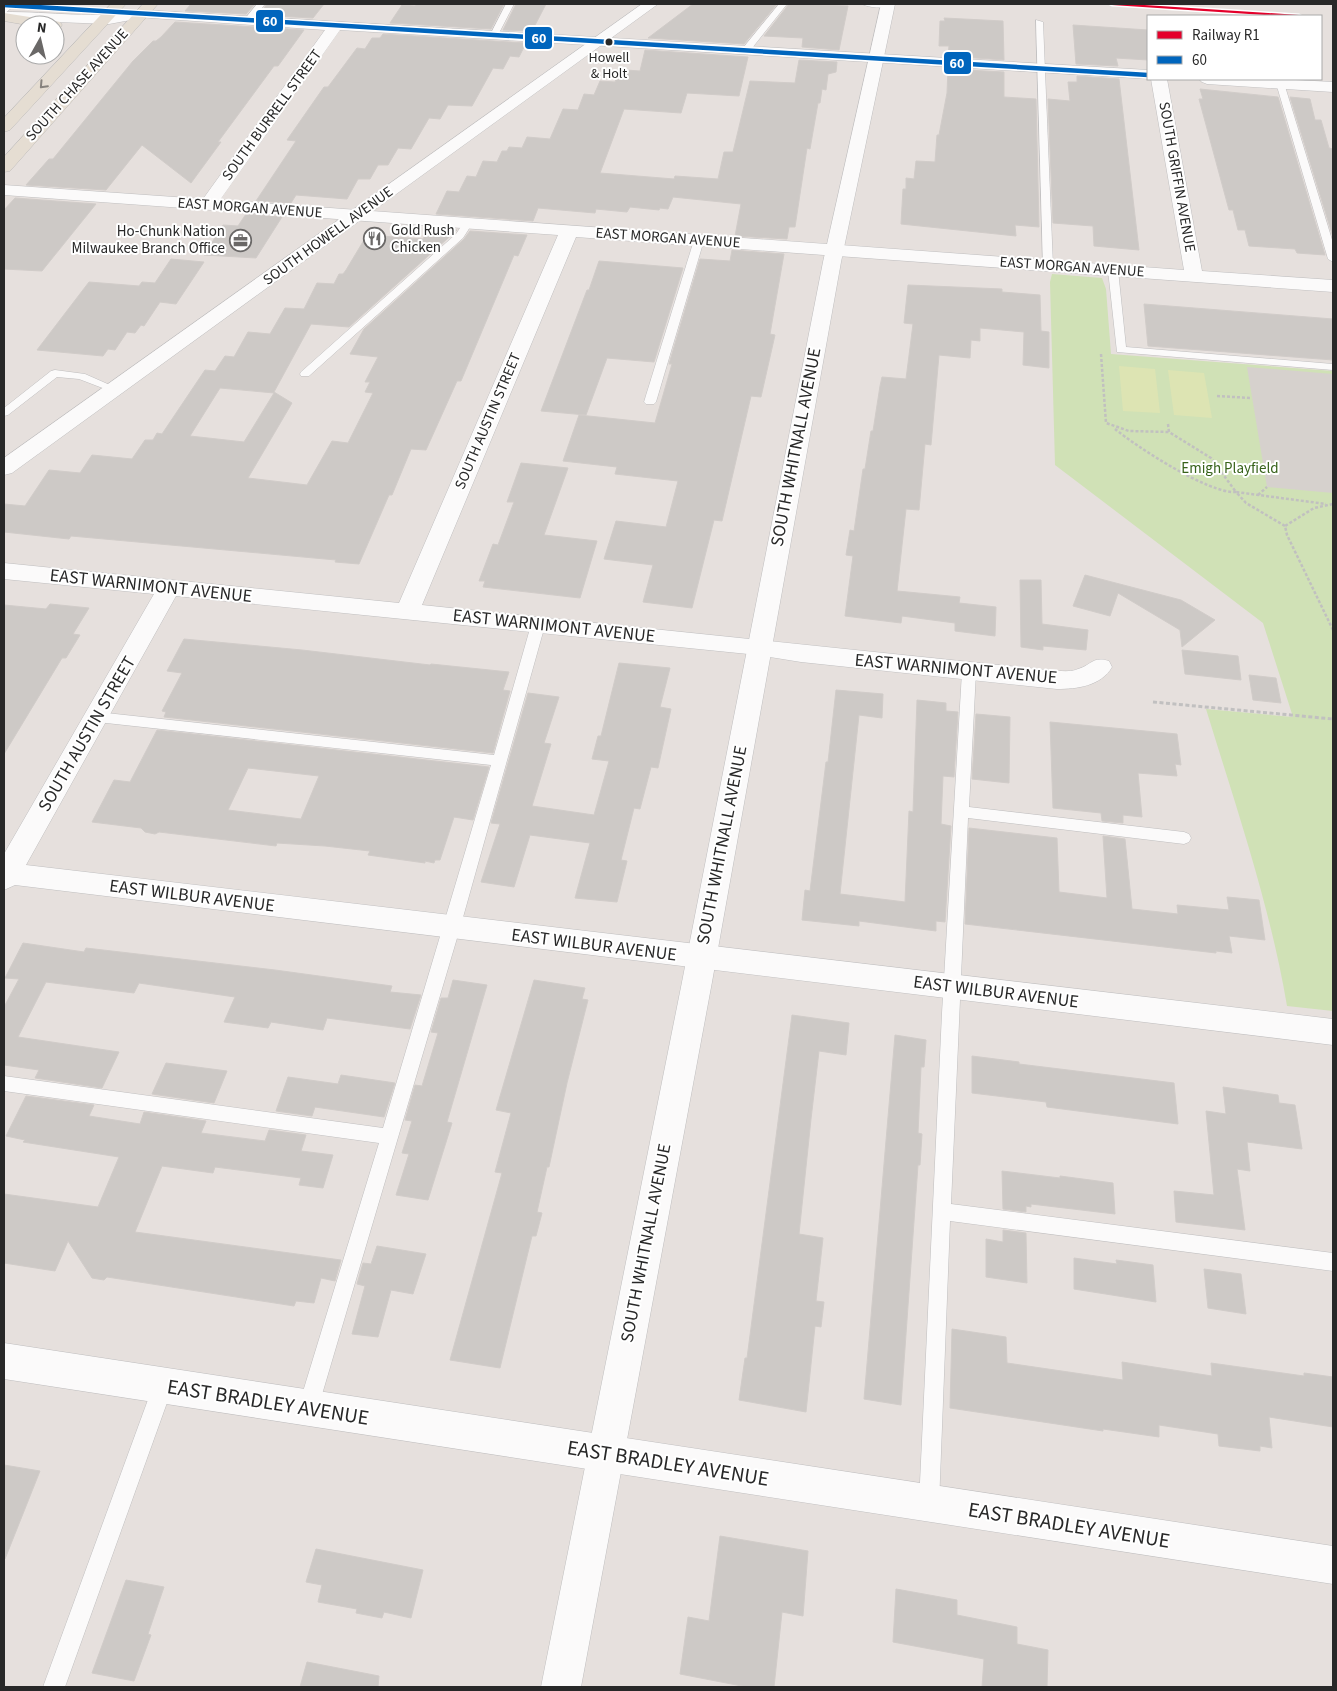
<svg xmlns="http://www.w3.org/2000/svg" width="1337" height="1691" viewBox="0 0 1337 1691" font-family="'Source Sans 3',sans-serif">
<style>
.green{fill:#d0e1b6}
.pitch{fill:#dde4b3}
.plaza{fill:#d6d1cd}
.building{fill:#cdc9c6;stroke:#d1ccc9;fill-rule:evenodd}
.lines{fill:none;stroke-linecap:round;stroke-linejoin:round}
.service-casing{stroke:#bfbebf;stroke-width:1}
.minor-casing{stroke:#bfbebf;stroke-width:1}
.tertiary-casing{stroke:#bfbebf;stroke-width:1}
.primary-casing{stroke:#bfbdbc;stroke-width:1}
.path-far1{stroke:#c1c0c0;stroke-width:2.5;stroke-dasharray:3 2;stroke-linecap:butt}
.path{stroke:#c1c0c0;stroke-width:3;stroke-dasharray:4 2.5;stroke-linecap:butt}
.service{fill:#fbfafa;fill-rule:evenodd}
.minor{fill:#fbfafa;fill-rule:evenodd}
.tertiary{fill:#fbfafa;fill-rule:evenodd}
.primary{fill:#e5ddd2;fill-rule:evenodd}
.bus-1-casing{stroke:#fff;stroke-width:7}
.bus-1{stroke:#0065bd;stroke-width:4.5}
.rail-1-casing{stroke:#fff;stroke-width:3}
.rail-1{fill:#e4002b;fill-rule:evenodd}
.oneway{stroke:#86827d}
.bus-dot{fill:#282828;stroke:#fff;stroke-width:2}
.labels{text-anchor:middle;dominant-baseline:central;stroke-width:4;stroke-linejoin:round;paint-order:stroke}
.far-bus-label{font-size:14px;fill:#282828;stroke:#fff}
.far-street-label{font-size:15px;fill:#282828;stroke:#fff}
.far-poi-label{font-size:15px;fill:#282828;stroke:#fff;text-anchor:start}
.far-park-label{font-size:15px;fill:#37621a;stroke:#fff}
.street-label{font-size:18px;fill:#282828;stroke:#fff}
.near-street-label{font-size:21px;fill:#282828;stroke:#fff}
.line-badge{stroke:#fff;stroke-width:2}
.badge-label{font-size:14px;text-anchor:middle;font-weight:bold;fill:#fff}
</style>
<rect width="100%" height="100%" fill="#e6e0dd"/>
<!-- green -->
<path class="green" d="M1052 274 1102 278 1106 289 1111 354 1333 371V1011L1287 1006C1270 905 1236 807 1206 709L1293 717 1263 623 1055 465 1050 282Z"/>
<!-- pitch -->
<g class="pitch">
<path d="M1119 366 1155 369 1160 413 1123 411Z"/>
<path d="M1168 370 1204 373 1212 418 1174 415Z"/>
</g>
<!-- plaza -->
<path class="plaza" d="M1247 367 1333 374V493L1267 487Z"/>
<!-- building -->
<g class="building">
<path d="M191 4H255L246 14 185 11Z"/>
<path d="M267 4H324L313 18 259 15Z"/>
<path d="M416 4H504L491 29 390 23 402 5 415 6Z"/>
<path d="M516 4H546L532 31 503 30Z"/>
<path d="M693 4H777L744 44 648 38Z"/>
<path d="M789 4 848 6 839 50 802 47 803 38 764 36Z"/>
<path d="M944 18 1003 21 1004 60 948 56 949 46H939L940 21H945Z"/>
<path d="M175 22 304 30 278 66H274L218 142H221L191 183 142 145 106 190 26 185 49 159H53L133 61 153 41H156L161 37Z"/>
<path d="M1073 25 1148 30V60L1116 58 1118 66 1076 64Z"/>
<path d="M383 34 526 43 519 57 510 56 503 69 493 68 472 106 448 105 440 119 429 118 411 149 398 148 388 165H378L370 179H358L347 199 296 195 291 203 256 201 296 141 287 140 324 87H328L357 48 365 49 372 38H380Z"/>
<path d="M645 50 748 57 739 96 687 93 681 113 624 109 600 173 674 179 675 176 718 179 724 152H733L750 81 795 83 799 60 837 62 836 72 828 74 826 90 822 89 820 103H818L810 149 807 148 795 227H789L787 239 735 236 741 204 673 197 668 209 660 208 659 210 630 207 627 212 596 209 595 213 538 208 533 221 436 214 447 191 459 192 467 176 476 177 483 161 497 162 502 151H507L509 147 522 148 527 137 550 139 563 109 578 110 584 94 594 95 600 81 615 82 618 73H624L626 70 640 71Z"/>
<path d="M948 69 1004 72V97L1036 99 1039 227 1015 225 1016 236 901 224 903 189H906V178L914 179 916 161 935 162 937 135H939L947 93Z"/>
<path d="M1077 76 1119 79 1139 250 1094 246 1093 226 1053 223 1048 99 1070 101 1068 82H1077Z"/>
<path d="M1200 89 1278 97 1325 255 1297 253 1295 249 1249 246 1245 230H1238L1233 210H1229L1199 99H1203Z"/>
<path d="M1290 97 1310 99 1315 120H1321L1329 148 1333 149V237Z"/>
<path d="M15 198 96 204 42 271 4 269V210Z"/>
<path d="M246 214 282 217 256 258 204 255 223 225 238 226Z"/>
<path d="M429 228 457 230 349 327 311 324 274 392 292 403 248 478 307 485 332 441 348 443 373 393 365 392 370 382H365L378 357 350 354 364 329 464 239 470 231 527 235 518 256 514 255 461 381H457L426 450 411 449 392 495H389L359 564 335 562 336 560 71 536 69 539 4 532V504L25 506 49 470 80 473 92 455 132 459 145 440H153L157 433 162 434 205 370 215 371 225 356 234 357 248 332 270 334 285 308 304 309 317 283 334 284 339 274H343L346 270 367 235 423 239ZM220 388 274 393 244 442 190 436Z"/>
<path d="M732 250 784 254 770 334 775 335 761 397 751 396 722 521 714 520 692 608 643 602 653 565 604 559 616 521 666 527 678 481 615 474 617 467 563 461 579 415 655 423 672 364H669L700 259 730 261Z"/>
<path d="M171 259 204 262 176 304 160 302 144 326 141 325 135 333 127 332 115 350 108 349 103 356 37 350 89 282 139 286 142 282 155 283Z"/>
<path d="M599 261 683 268 654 362 607 358 586 415 541 411 587 290H589Z"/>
<path d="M908 285 1002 289V292L1040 295 1041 331 1049 332V368L1023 365 1024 332 980 328V341L971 340 970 358 939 355 931 445 925 444 919 510 906 509 897 591 960 597 959 603 996 607 995 636 955 631V623L902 616 901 623 845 616 853 556 846 555 850 530 854 531 863 469H865L871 431H873L880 386 882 377 906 379 913 324 904 323Z"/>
<path d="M1144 304 1333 319V360L1148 346Z"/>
<path d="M521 463 568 468 544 535 597 541 580 598 483 587 485 581H479L493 544 498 545 514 502H507Z"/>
<path d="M1085 575 1181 600 1215 620 1182 647 1180 630 1118 593 1110 616 1073 606Z"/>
<path d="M1020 580H1041L1042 624 1088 630 1086 650 1043 646V650L1021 647Z"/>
<path d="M50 604 89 608 73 634 80 635 66 658H62L4 754V605L46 609Z"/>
<path d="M184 639 302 650 430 665 431 664 509 672 503 690 510 691 493 753 164 717 166 712 162 711 182 673 167 671Z"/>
<path d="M1182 650 1238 656 1241 680 1185 674Z"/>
<path d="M619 663 670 668 660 707 671 709 658 768 651 767 640 809 634 808 621 860 627 861 617 902 575 898 590 843 530 835 514 887 481 882 500 824 491 823 528 693 559 697 544 743 551 744 532 806 594 815 609 761 592 759 598 736H601Z"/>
<path d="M1249 675 1276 678 1281 703 1253 700Z"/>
<path d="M836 690 883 694 882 718 859 715 840 894 905 902 909 811 913 812 917 700 946 703V711L958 712 954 777 943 776 941 824 951 826 945 922 936 921V931L859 921V926L802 920 805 890 810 891 826 762H828Z"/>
<path d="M976 714 1010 717 1009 783 972 779Z"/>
<path d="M1050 722 1177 734 1181 765 1175 764 1177 776 1138 773 1142 817 1123 815V823L1102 821 1101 813 1053 808Z"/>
<path d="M157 730 489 767 473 820 454 817 440 860H435L434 863 425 861V863L368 855 370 851 325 846 277 843 276 846 159 832 155 834 145 832 141 828 92 822 114 780 130 782ZM248 768 319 776 301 819 228 810Z"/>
<path d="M969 828 1057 838 1059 892 1107 898 1103 836 1125 839 1132 909 1178 914 1177 905 1229 910 1227 897 1259 900 1265 940 1229 936 1232 953 1216 951V953L965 924Z"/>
<path d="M23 943 84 952 86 948 275 970 392 986 390 992 421 995 410 1029 327 1018 323 1030 271 1022 268 1028 224 1022 235 997 139 983 134 993 46 982 18 1037 119 1052 102 1088 35 1078 39 1070 4 1065V1007L19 979 5 978Z"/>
<path d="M453 980 487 985 447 1122 452 1123 428 1200 396 1195 409 1154 402 1153 412 1121 405 1120 415 1085 422 1086 438 1033 431 1032 441 998H448Z"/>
<path d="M534 980 585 988 582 999 588 1000 567 1083 549 1167H547L537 1212 542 1213 536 1236H532L500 1368 450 1360 502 1173 495 1172 511 1113 496 1110Z"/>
<path d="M792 1015 849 1023 846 1055 819 1051 811 1119 799 1234 823 1238 816 1301 824 1302 821 1327 815 1326 806 1412 739 1400 745 1358H747Z"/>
<path d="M895 1035 926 1040 924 1067H921L918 1133 922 1134 920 1165H918L901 1405 864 1399Z"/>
<path d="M972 1056 1019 1062V1064L1174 1083 1178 1124 1047 1107 1046 1102 972 1093Z"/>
<path d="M166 1063 227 1071 214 1103 152 1094Z"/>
<path d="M341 1075 395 1083 384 1117 315 1107 312 1116 276 1111 288 1077 338 1084Z"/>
<path d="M1223 1087 1278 1095 1279 1103 1295 1105 1302 1149 1247 1142 1250 1171 1237 1169 1245 1230 1176 1222 1174 1191 1214 1195 1206 1111 1226 1114Z"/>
<path d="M26 1096 94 1105 89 1116 140 1124 144 1112 206 1121 201 1133 265 1141 269 1130 306 1135 301 1151 333 1155 323 1188 299 1185 301 1178 215 1167 213 1173 162 1166 135 1232 341 1260 335 1281 321 1278 314 1303 296 1301 294 1306 107 1277 104 1280 92 1278 68 1241 55 1271 4 1263V1194L98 1207 119 1157 23 1142 25 1140 6 1136Z"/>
<path d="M1002 1171 1060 1178V1176L1113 1183 1115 1214 1031 1204V1207L1026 1206V1212L1003 1209Z"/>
<path d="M1003 1230 1026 1233 1027 1283 986 1277V1239L1003 1242Z"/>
<path d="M377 1246 426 1254 413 1294 391 1290 378 1337 352 1334 365 1286 357 1284 363 1263 371 1264Z"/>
<path d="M1074 1258 1117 1264 1116 1260 1153 1265 1156 1302 1074 1289Z"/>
<path d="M1204 1269 1241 1274 1246 1314 1208 1308Z"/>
<path d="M952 1329 1006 1337 1007 1363 1123 1380 1122 1362 1212 1376 1211 1363 1304 1376V1373L1333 1377V1427L1269 1417 1272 1448 1260 1446V1451L1219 1446 1218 1434 1159 1425V1437L1103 1429V1431L950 1408Z"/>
<path d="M4 1465 40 1471 5 1559H4Z"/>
<path d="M720 1536 808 1551 803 1616 782 1612 774 1687H747L680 1674 688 1617 709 1621Z"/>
<path d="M316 1549 423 1570 411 1618 384 1612 382 1618 356 1613 357 1609 318 1602 322 1585 306 1582Z"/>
<path d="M126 1580 164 1587 148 1634 151 1635 134 1681 92 1673Z"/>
<path d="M896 1589 957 1600V1615L1017 1627V1644L1048 1650 1047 1687H982L984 1659 893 1642Z"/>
<path d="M307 1662 379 1676 378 1687H300Z"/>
</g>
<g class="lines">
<defs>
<g id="service">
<path d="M8 4 15 5 4 14V8Z"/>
<path d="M257 4H265L251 22H245L244 20Z"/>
<path d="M506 4H514L497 37H491L490 35Z"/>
<path d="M779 4H787L749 52H743V48Z"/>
<path d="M862 4H891L892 5C885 9 869 8 862 4Z"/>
<path d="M1036 20 1043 22 1053 266 1048 269 1043 266Z"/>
<path d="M1280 80 1284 83 1333 243V262L1328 259 1276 83Z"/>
<path d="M467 221 472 224 463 238 309 376H301L300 374 301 372 456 234 464 222Z"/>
<path d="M699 237 704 240 656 402 654 404H646L644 402 694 240Z"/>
<path d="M1113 267 1118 270 1126 347 1333 364V370L1117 352 1108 270Z"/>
<path d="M55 370 85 374 119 389 113 392 79 379 57 377 8 415 4 416V408L51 371Z"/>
<path d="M538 621 543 622 545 625 460 928 318 1408 315 1415 308 1418 301 1415 298 1408 379 1143 4 1091V1076L383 1128 491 765 97 722 92 721 90 717 92 713 97 712 494 755 531 625 533 622Z"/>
<path d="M969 667 974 669 976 672 969 807 1184 832 1189 834 1191 838 1189 842 1184 844 968 818 951 1204 1333 1253V1271L950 1221 939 1504 936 1511 929 1514 922 1511 919 1504 942 1013 962 672 964 669Z"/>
<path d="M163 1376 170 1379 173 1386 65 1687H43L153 1386 156 1379Z"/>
</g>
<g id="minor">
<path d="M142 10 1148 70V79H1167L1202 271 1333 280V292L576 237 422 605 1057 671C1064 671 1072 672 1078 669 1092 665 1092 656 1109 661L1112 667C1101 686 1077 689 1057 689L801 662 758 655 176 596 26 865 1333 1019V1045L15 885 4 890V854L154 594 4 579V563L399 603 558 235 4 195V185L203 199 325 30 137 17 135 14 137 11ZM340 30 1151 79 1184 270 220 200Z"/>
<path d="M1199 79H1277L1333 82V92L1207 84 1202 82Z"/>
<path d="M4 1343 1333 1546V1584L4 1379Z"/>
</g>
<g id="tertiary">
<path d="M642 4H658L12 473 4 475V458Z"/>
<path d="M881 4H895L841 262 712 982 581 1687H541L682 982 823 262Z"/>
<path d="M142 10 147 11 149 14 147 17 109 24 4 20V12C50 11 96 20 142 10Z"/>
</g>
<g id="primary">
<path d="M111 4H126L10 130 4 132V118Z"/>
<path d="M143 4H158L10 171 4 172V157Z"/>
<path d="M4 13 55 21 60 22 62 25 60 28 55 29V25H27L4 21Z"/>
</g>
</defs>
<!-- service casing -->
<use href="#service" class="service-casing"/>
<!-- minor casing -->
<use href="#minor" class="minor-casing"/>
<!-- tertiary casing -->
<use href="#tertiary" class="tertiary-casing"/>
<!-- primary casing -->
<use href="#primary" class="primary-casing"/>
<!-- path-far1 -->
<g class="path-far1">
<path d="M1101 354 1106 423 1129 431 1169 432"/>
<path d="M1217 396 1251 398"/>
<path d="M1168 424 1169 432 1211 458 1236 492 1326 504"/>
<path d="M1115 429C1137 447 1209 494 1236 492L1246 503 1285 526"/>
<path d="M1258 495 1267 487"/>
<path d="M1333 630 1287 535 1285 526 1314 508 1333 504"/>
</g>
<!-- path -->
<path class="path" d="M1153 702 1333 719"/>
<!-- service -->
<use href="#service" class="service"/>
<!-- minor -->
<use href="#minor" class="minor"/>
<!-- tertiary -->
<use href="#tertiary" class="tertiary"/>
<!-- primary -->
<use href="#primary" class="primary"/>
<defs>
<path id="bus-1" d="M4 5 1148 75"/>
</defs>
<!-- bus-1 casing -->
<use href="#bus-1" class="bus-1-casing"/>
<!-- bus-1 -->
<use href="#bus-1" class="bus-1"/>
<defs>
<path id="rail-1" d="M1110 4H1129L1299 15 1301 16H1281L1112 5Z"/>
</defs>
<!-- rail-1 casing -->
<use href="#rail-1" class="rail-1-casing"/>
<!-- rail-1 -->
<use href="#rail-1" class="rail-1"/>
</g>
<!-- one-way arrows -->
<defs><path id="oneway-chevron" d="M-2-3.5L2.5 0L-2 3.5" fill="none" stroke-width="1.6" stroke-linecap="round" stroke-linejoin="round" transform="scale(1.25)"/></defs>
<use class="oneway" href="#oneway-chevron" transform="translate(43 85) rotate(133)"/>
<!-- icons -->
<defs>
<symbol id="restaurant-ring" viewBox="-11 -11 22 22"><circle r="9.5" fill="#fff" stroke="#6a6867" stroke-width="1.5"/><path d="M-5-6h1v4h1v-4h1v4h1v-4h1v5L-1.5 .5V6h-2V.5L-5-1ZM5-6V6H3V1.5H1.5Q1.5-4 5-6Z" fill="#6a6867"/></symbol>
<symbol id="office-ring" viewBox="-11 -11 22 22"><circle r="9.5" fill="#fff" stroke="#6a6867" stroke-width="1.5"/><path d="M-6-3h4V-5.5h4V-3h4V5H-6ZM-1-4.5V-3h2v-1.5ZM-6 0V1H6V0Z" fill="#6a6867"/></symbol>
</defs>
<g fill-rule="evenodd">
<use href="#restaurant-ring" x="362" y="226" width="25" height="25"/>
<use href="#office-ring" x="228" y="228" width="25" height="25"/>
</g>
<!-- markers -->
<circle class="bus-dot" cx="609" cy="42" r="4.5"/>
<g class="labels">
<!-- far-bus labels -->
<g class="far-bus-label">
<text x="609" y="58">Howell<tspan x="609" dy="16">&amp; Holt</tspan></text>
</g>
<!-- far-street labels -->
<g class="far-street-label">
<text transform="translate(77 85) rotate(-48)">SOUTH CHASE AVENUE</text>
<text transform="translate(272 115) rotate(-54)">SOUTH BURRELL STREET</text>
<text transform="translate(1177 177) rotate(80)">SOUTH GRIFFIN AVENUE</text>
<text transform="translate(250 208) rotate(4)">EAST MORGAN AVENUE</text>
<text transform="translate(328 236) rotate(-36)">SOUTH HOWELL AVENUE</text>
<text transform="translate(668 238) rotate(4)">EAST MORGAN AVENUE</text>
<text transform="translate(1072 267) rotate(4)">EAST MORGAN AVENUE</text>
<text transform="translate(488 421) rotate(-67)">SOUTH AUSTIN STREET</text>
</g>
<!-- far-poi labels -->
<g class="far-poi-label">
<text x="391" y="230">Gold Rush<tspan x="391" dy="17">Chicken</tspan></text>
<text x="225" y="231" text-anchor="end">Ho-Chunk Nation<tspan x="225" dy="17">Milwaukee Branch Office</tspan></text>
</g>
<!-- far-park labels -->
<g class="far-park-label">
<text x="1230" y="468">Emigh Playfield</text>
</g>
<!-- street labels -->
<g class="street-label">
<text transform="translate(796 447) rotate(-79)">SOUTH WHITNALL AVENUE</text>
<text transform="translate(151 586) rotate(6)">EAST WARNIMONT AVENUE</text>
<text transform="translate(554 626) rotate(6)">EAST WARNIMONT AVENUE</text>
<text transform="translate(956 669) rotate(5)">EAST WARNIMONT AVENUE</text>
<text transform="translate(87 734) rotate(-60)">SOUTH AUSTIN STREET</text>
<text transform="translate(722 845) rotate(-79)">SOUTH WHITNALL AVENUE</text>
<text transform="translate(192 896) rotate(7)">EAST WILBUR AVENUE</text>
<text transform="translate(594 945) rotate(7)">EAST WILBUR AVENUE</text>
<text transform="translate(996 992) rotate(7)">EAST WILBUR AVENUE</text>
<text transform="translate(646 1243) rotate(-79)">SOUTH WHITNALL AVENUE</text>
</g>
<!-- near-street labels -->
<g class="near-street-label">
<text transform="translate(268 1402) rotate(9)">EAST BRADLEY AVENUE</text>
<text transform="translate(668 1463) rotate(9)">EAST BRADLEY AVENUE</text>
<text transform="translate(1069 1525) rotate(9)">EAST BRADLEY AVENUE</text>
</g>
</g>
<g class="line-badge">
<rect x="255" y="9" width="29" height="24" rx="5" fill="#0065bd"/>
<rect x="524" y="26" width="29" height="24" rx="5" fill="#0065bd"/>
<rect x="943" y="51" width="29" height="24" rx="5" fill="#0065bd"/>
</g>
<g class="badge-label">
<text x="270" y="26">60</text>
<text x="539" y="43">60</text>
<text x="957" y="68">60</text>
</g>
<!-- border -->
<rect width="1337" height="1691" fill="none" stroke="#282828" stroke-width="10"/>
<!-- legend -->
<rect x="1147" y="15" width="175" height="65" fill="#ffffff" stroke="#a9a9a9"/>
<rect x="1157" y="31" width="25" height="8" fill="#e4002b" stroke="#a9a9a9"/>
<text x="1192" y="40" font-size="15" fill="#282828">Railway R1</text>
<rect x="1157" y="56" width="25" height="8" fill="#0065bd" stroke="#a9a9a9"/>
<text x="1192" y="65" font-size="15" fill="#282828">60</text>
<!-- north arrow -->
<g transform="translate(40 40) rotate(8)"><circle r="24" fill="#ffffff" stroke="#a9a9a9"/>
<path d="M0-4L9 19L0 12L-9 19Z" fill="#6a6867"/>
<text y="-8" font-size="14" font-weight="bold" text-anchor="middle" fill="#282828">N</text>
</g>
</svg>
